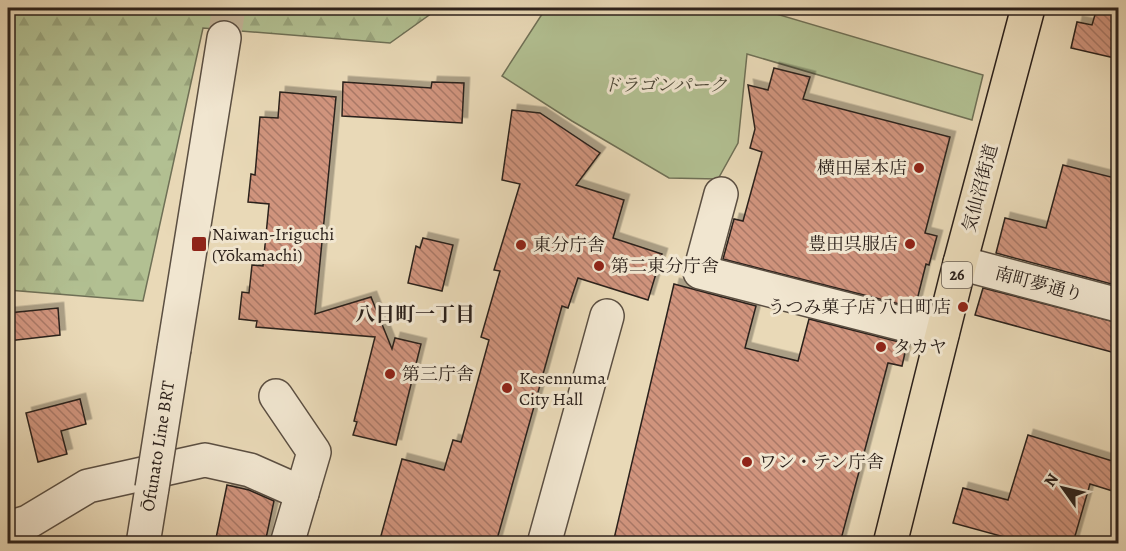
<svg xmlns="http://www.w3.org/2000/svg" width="1126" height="551" viewBox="0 0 1126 551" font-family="Alegreya,'Noto Serif JP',serif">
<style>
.green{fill:#b2c092;stroke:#6f7056;stroke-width:1.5}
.forest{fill:url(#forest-firs);stroke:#6f7056;stroke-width:1.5}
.building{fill:url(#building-back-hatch);stroke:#2c211b;stroke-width:1.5;filter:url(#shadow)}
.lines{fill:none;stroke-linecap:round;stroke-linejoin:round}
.minor-tunnel{stroke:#c3b498;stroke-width:33;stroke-dasharray:33 16;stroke-linecap:butt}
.minor-casing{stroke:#5b4f42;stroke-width:36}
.major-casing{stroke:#2c211b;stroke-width:36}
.minor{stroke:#f1e6d0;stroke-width:33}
.major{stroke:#e9d9b7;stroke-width:33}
.minor-bridge-casing{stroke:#5b4f42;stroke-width:36;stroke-linecap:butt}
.minor-bridge{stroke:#f1e6d0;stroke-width:33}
.poi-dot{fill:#8f2418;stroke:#f1e6d0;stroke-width:2}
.labels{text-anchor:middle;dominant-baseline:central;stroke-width:6;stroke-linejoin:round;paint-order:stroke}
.shield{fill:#f1e6d0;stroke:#675c51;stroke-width:1.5}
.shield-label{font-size:16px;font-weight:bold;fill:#2c211b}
.park-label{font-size:18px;font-style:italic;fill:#4e4939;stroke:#f1e6d0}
.poi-label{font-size:18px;fill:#2c211b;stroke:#f1e6d0;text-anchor:start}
.street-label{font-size:18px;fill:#2c211b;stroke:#f1e6d0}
.neighbourhood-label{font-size:20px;font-weight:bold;fill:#2c211b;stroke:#f1e6d0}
</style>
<defs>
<pattern id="forest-firs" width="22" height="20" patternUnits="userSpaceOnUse" patternTransform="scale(1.5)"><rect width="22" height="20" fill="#b2c092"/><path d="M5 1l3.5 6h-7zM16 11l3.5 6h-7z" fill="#99a57d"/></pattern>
<pattern id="building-back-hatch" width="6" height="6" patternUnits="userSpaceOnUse" patternTransform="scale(1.5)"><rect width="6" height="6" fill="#d0947d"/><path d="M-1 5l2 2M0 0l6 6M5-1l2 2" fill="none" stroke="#a97866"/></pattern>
<filter id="shadow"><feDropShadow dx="5.5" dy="-5.5" stdDeviation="0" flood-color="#0004"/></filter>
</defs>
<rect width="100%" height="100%" fill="#e9d9b7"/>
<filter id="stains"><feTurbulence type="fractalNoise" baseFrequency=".00333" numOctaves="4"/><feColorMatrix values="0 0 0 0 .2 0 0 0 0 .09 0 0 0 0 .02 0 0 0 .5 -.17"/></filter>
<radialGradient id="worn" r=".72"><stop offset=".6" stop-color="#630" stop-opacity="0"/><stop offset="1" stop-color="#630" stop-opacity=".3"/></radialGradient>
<!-- green -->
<path class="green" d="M546 8H756L983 75 972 120 747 54 738 143 718 179 669 178 572 121 502 76Z"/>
<!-- forest -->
<path class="forest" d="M8 8H439L390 43 203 28 143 301 8 290Z"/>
<!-- building -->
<g class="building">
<path d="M1097 8H1119V59L1071 48 1077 22 1092 25Z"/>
<path d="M774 68 810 77 803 99 950 137 925 233 937 236 929 265 926 264 915 308 723 259 734 219 743 221 762 152 750 148 755 129 748 85 768 90Z"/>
<path d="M343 82 431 88 432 82 464 83 462 123 342 116Z"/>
<path d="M280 92 336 97 315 314 371 297 392 349 395 338 421 344 396 445 353 435 357 422 354 421 375 337 256 327 257 321 239 319 242 292 249 293 252 265 263 266 269 204 248 202 251 174 255 175 260 117 278 118Z"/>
<path d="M512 110 540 113 600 153 576 185 624 200 613 238 662 254 648 300 578 278 568 308 562 306 496 543H379L402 459 444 470 453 440 461 442 489 340 481 337 500 271 494 270 520 184 502 180Z"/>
<path d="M1063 165 1119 179V286L996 253 1005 218 1046 228Z"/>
<path d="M423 238 453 245 442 291 408 283 416 246 420 248Z"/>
<path d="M674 284 756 306 745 348 798 361 809 319 907 344 902 366 888 363 840 543H613Z"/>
<path d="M983 288 1119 323V354L975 315Z"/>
<path d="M58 308 60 335 8 341V313Z"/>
<path d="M80 399 86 424 61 431 67 454 38 462 26 413Z"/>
<path d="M1028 435 1119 463V493L1090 484 1073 543H1026L953 523 963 488 1008 500Z"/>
<path d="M227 485 249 490 274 501 265 543H215Z"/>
</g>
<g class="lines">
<!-- minor-tunnel -->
<path class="minor-tunnel" d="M224 38 229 8"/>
<defs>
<g id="minor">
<path d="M721 194 700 272 942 334"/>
<path d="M960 263 1118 305"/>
<path d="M174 349 224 38"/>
<path d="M276 396 314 452 287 544"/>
<path d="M8 528 28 522 88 486 205 460 250 470 302 493"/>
<path d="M143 544 152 488"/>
<path d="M544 544 607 316"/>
</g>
<path id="major" d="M890 544 960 263 1028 8"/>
</defs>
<!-- minor casing -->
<use href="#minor" class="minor-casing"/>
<!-- major casing -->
<use href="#major" class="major-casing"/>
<!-- minor -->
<use href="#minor" class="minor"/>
<!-- major -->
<use href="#major" class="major"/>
<defs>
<path id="minor-bridge" d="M152 488 174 349"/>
</defs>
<!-- minor-bridge casing -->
<use href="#minor-bridge" class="minor-bridge-casing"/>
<!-- minor-bridge -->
<use href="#minor-bridge" class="minor-bridge"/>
</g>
<!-- markers -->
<g class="poi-dot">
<circle cx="919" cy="168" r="6"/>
<rect x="191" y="236" width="16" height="16" rx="3"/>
<circle cx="910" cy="244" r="6"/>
<circle cx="521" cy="245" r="6"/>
<circle cx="599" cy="266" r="6"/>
<circle cx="963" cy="307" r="6"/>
<circle cx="881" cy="347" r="6"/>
<circle cx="390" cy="374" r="6"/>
<circle cx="507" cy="388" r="6"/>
<circle cx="747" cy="462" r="6"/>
</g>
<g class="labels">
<!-- shield labels -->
<rect class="shield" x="942" y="262" width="30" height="26" rx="4.5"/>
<g class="shield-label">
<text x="957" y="275">26</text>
</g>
<!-- park labels -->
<g class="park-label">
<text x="665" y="85">ドラゴンパーク</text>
</g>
<!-- poi labels -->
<g class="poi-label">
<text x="907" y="168" text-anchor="end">横田屋本店</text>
<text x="212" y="234">Naiwan-Iriguchi<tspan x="212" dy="21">(Yōkamachi)</tspan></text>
<text x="898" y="244" text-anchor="end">豊田呉服店</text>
<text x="533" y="245">東分庁舎</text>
<text x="611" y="266">第二東分庁舎</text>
<text x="951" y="307" text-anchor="end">うつみ菓子店 八日町店</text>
<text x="893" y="347">タカヤ</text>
<text x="402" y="374">第三庁舎</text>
<text x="519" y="378">Kesennuma<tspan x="519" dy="21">City Hall</tspan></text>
<text x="759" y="462">ワン・テン庁舎</text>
</g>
<!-- street labels -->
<g class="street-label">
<text transform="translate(980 188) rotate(-75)">気仙沼街道</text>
<text transform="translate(1039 284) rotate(15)">南町夢通り</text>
<text transform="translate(158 446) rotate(-81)">Ōfunato Line BRT</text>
</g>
<!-- neighbourhood labels -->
<g class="neighbourhood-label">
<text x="415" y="314">八日町一丁目</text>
</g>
</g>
<!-- margin -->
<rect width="1126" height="551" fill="none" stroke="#e9d9b7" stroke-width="30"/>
<rect x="9" y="9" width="1108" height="533" fill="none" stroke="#2c211b" stroke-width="3"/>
<rect x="15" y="15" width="1096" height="521" fill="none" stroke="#2c211b" stroke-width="1.5"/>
<!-- north arrow -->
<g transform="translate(1063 488) rotate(304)" stroke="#f1e6d0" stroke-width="4.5" paint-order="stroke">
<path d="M0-4.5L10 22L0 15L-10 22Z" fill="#2c211b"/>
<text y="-9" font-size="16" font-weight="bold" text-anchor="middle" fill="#2c211b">N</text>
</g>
<rect width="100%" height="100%" filter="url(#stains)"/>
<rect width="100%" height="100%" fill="url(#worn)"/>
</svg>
